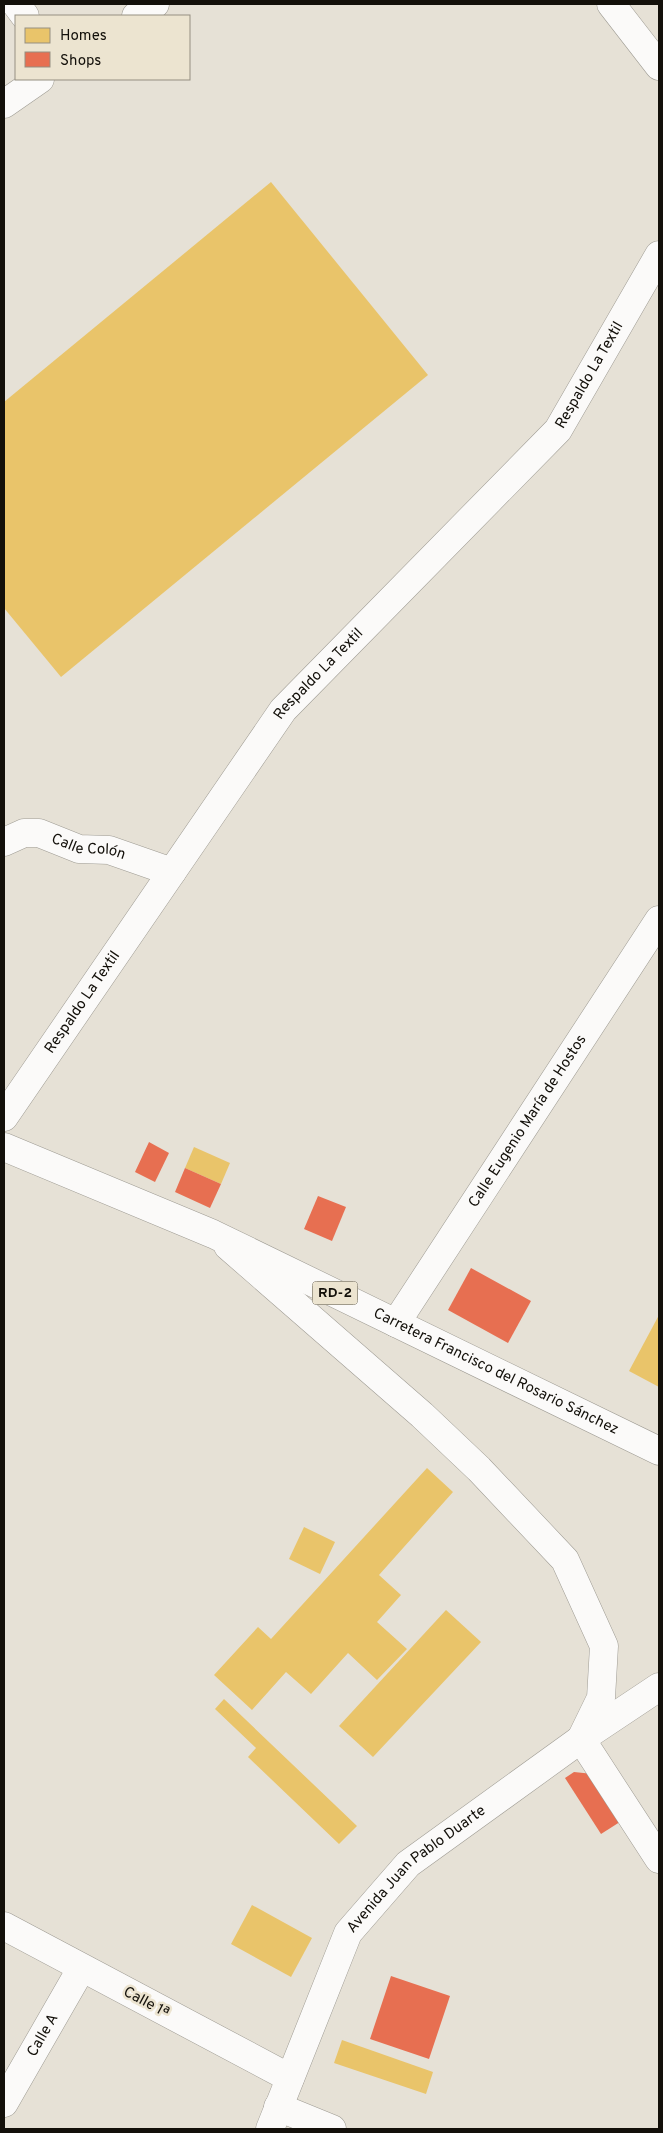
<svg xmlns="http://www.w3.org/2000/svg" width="663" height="2133" viewBox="0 0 663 2133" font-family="Overpass,sans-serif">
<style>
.homes{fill:#e9c46a}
.shops{fill:#e76f51}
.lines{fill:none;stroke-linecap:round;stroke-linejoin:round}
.minor-casing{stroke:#9e9b93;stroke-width:29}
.major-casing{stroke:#9e9b93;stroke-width:29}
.minor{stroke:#fbfaf9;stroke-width:28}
.major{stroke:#fbfaf9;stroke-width:28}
.labels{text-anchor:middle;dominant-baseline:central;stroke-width:5;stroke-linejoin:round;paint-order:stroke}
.shield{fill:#ece4d0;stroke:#545045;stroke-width:1}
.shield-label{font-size:14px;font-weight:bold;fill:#13100a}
.street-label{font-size:15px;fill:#13100a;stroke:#ece4d0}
</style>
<rect width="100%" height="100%" fill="#e6e1d6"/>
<!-- homes -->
<g class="homes">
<path d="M271 182 428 375 61 677 4 608V402Z"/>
<path d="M194 1147 230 1163 221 1184 185 1168Z"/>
<path d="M659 1315V1387L629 1371Z"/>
<path d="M427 1468 453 1492 379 1575 401 1595 377 1622 407 1649 377 1680 348 1653 311 1694 286 1672 252 1710 214 1675 258 1627 271 1639Z"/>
<path d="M304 1527 335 1542 320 1574 289 1559Z"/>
<path d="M446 1610 481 1642 373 1757 339 1726Z"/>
<path d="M224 1699 357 1826 339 1844 248 1757 256 1748 215 1709Z"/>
<path d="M252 1905 312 1938 291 1977 231 1944Z"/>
<path d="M342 2040 433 2072 426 2094 334 2063Z"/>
</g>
<!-- shops -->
<g class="shops">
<path d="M149 1142 169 1153 155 1182 135 1172Z"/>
<path d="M185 1168 221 1184 210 1208 175 1192Z"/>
<path d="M318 1196 346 1207 332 1241 304 1229Z"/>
<path d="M471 1268 531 1301 508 1343 448 1310Z"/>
<path d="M574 1772 593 1774 623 1820 601 1834 565 1778Z"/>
<path d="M391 1976 450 1996 429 2059 370 2039Z"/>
</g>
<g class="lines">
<defs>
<g id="minor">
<path d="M16 4 25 16"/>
<path d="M611 4 659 66"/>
<path d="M136 16 155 4"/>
<path d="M4 104 40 79"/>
<path id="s1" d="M4 842 24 833H39L79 849 109 850 172 872"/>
<path id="s2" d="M4 1117 283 710 558 430 659 255"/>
<path d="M228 1246 422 1415 479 1469 565 1560 604 1646 601 1698 581 1739 659 1859"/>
<path id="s3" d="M396 1323 659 920"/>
<path d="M4 1926 290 2078"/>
<path id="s4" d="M4 2103 81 1969"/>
<path d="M278 2107 332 2129"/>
</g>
<g id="major">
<path id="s5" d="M4 1147 213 1234 659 1451"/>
<path id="s6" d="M270 2129 348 1933 408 1864 581 1739 659 1687"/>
</g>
</defs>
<!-- minor casing -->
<use href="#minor" class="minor-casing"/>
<!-- major casing -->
<use href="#major" class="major-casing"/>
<!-- minor -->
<use href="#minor" class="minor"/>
<!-- major -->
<use href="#major" class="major"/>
</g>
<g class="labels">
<!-- shield labels -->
<rect class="shield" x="312.5" y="1281.5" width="45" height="23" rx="4"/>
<g class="shield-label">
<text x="335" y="1293">RD-2</text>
</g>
<!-- street labels -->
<g class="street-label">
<text stroke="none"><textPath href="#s2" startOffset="949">Respaldo La Textil</textPath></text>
<text stroke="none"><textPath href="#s2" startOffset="544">Respaldo La Textil</textPath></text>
<text stroke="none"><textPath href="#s1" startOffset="89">Calle Colón</textPath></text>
<text stroke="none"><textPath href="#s2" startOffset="139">Respaldo La Textil</textPath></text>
<text stroke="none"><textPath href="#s3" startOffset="241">Calle Eugenio María de Hostos</textPath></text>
<text stroke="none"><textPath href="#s5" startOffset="541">Carretera Francisco del Rosario Sánchez</textPath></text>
<text stroke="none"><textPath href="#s6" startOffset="305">Avenida Juan Pablo Duarte</textPath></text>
<text transform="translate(146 2003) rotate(28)">Calle 1ª</text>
<text stroke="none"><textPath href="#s4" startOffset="78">Calle A</textPath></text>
</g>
</g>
<!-- border -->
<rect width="663" height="2133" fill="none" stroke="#13100a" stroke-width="10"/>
<!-- legend -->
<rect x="15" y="15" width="175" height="65" fill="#ece4d0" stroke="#958f81"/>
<rect x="25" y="28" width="25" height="15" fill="#e9c46a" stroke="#958f81"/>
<text x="60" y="40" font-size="15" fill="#13100a">Homes</text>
<rect x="25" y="52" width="25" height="15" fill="#e76f51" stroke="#958f81"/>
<text x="60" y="65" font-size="15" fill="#13100a">Shops</text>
</svg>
